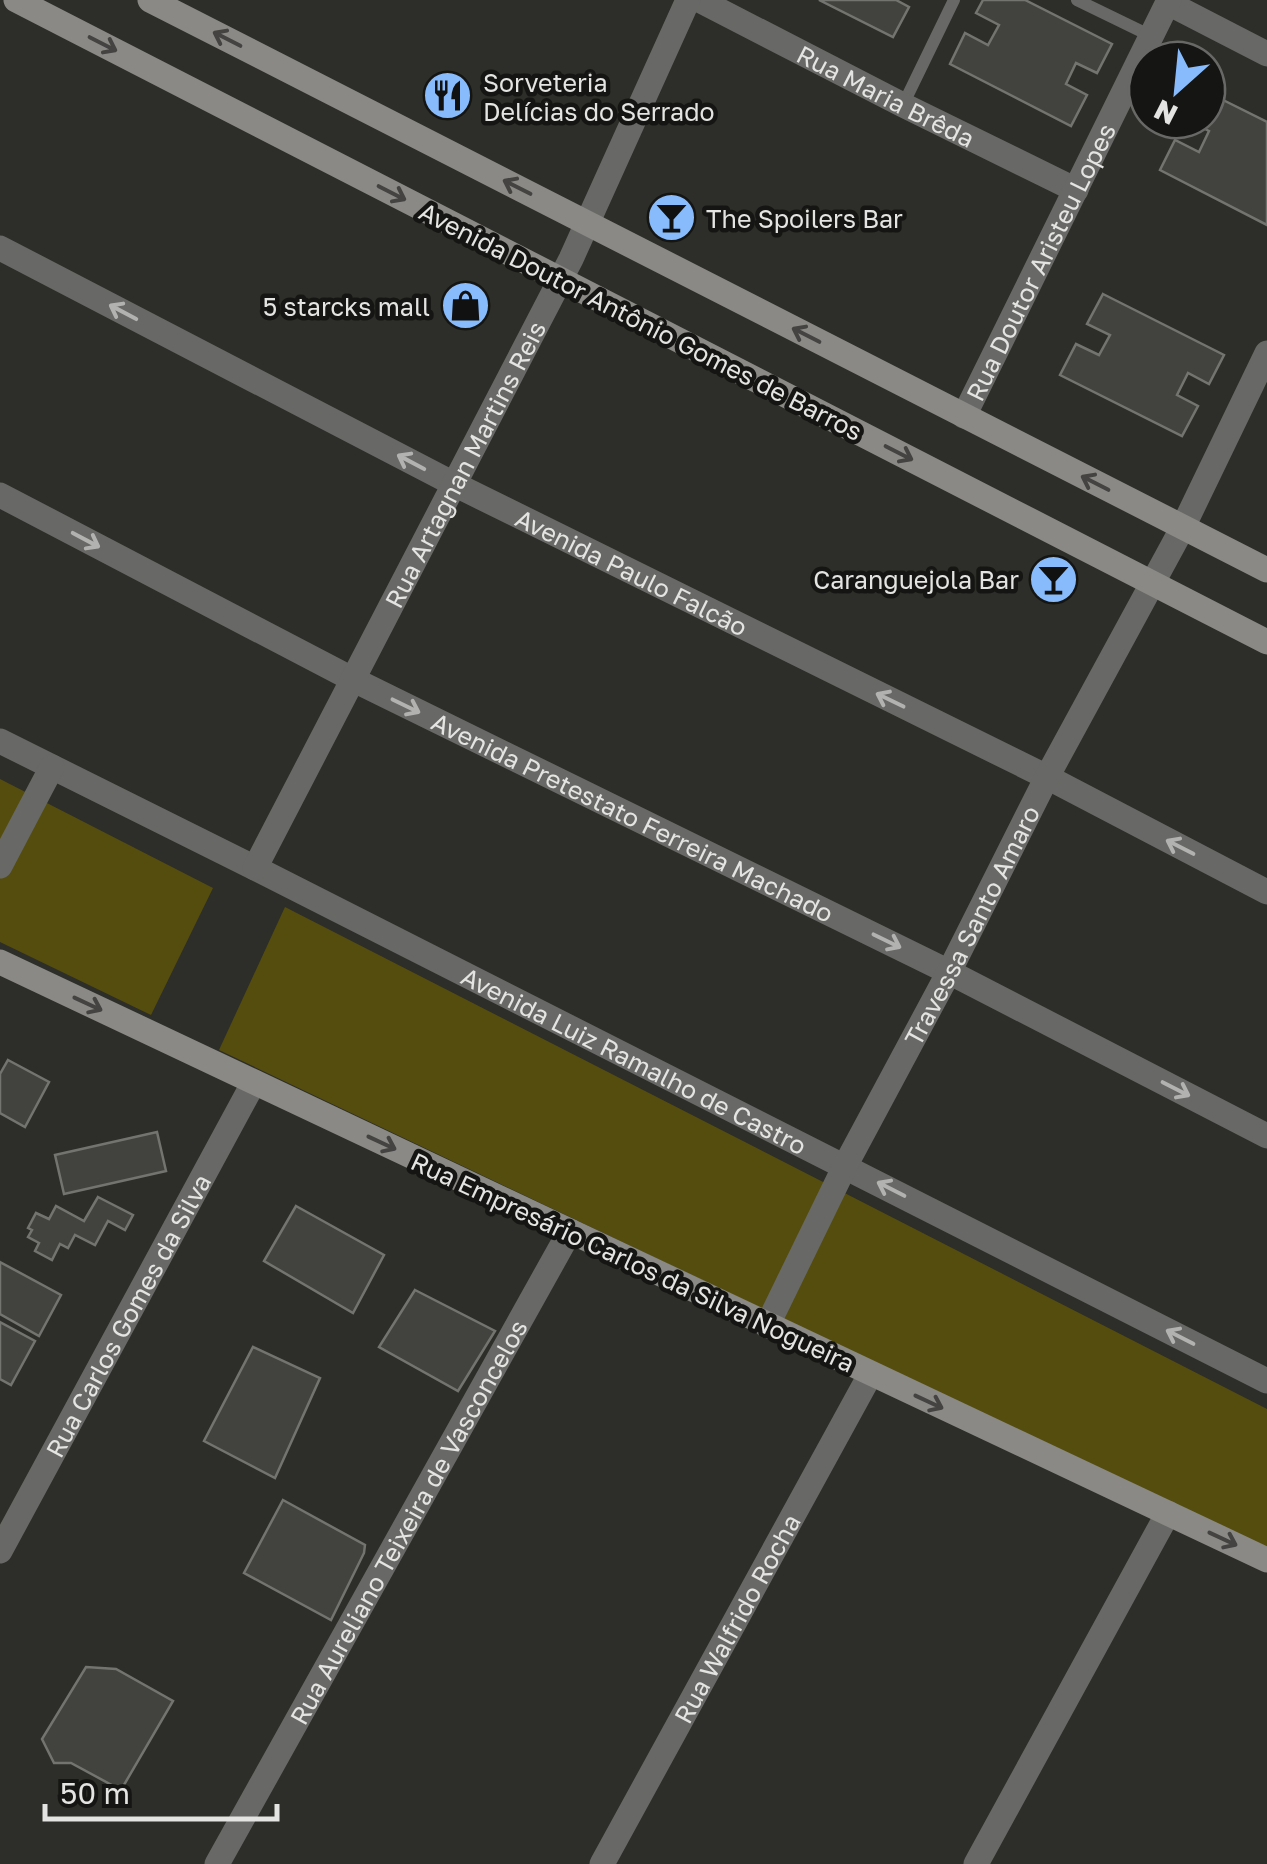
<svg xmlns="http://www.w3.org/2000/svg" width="1267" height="1864" viewBox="0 0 1267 1864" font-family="'Golos Text',sans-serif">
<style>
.green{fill:#554d0e}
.building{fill:#42423e;stroke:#73736f;stroke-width:2.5}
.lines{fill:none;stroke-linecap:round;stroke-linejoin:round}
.lane{stroke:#686866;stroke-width:12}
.street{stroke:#686866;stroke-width:25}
.secondary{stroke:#8a8986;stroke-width:25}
.oneway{stroke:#444341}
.oneway2{stroke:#b2b2b0}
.labels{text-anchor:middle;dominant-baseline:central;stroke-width:9;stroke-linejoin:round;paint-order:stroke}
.poi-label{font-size:25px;fill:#e4e4e2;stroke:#151513;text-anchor:start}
.street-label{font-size:25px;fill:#e4e4e2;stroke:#151513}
</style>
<rect width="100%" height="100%" fill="#2d2d29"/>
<!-- green -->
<g class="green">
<path d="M0 779 213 888 151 1015 0 942Z"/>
<path d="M285 907 1267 1409V1549L219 1050Z"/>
</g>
<!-- building -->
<g class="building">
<path d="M819 0H896L909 7 893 37Z"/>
<path d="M983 0H1025L1112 44 1097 73 1076 63 1066 84 1087 95 1071 126 950 64 965 33 988 45 999 25 976 13Z"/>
<path d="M1207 92 1267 122V225L1160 170 1175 140 1199 152 1209 131 1187 120H1207Z"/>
<path d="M1103 294 1224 355 1209 384 1188 373 1177 395 1198 406 1182 436 1060 375 1076 344 1099 355 1110 335 1087 324Z"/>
<path d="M8 1060 49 1082 25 1127 0 1113V1074Z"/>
<path d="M157 1132 166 1171 64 1194 55 1155Z"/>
<path d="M98 1197 133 1215 125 1230 108 1221 95 1245 75 1235 68 1248 60 1244 52 1260 35 1251 39 1243 28 1237 32 1230 28 1228 36 1213 49 1219 56 1206 84 1221Z"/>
<path d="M296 1206 384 1255 353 1313 264 1261Z"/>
<path d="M0 1262 61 1295 39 1336 0 1314Z"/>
<path d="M415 1290 495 1331 458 1391 379 1347Z"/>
<path d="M0 1322 35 1341 11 1385 0 1379Z"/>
<path d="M253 1347 320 1378 275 1478 204 1441Z"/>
<path d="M283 1500 365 1545 364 1553 331 1620 244 1573Z"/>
<path d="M86 1667 116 1669 173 1701 121 1790 71 1763H54L42 1739Z"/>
</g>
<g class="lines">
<!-- lane -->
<g class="lane">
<path d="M1077 0 1151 36"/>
<path d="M903 105 954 0"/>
</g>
<!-- street -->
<g class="street">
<path id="s1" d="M699 0 903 105 1076 190"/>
<path d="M1168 3 1267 54"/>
<path id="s2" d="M0 248 454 484 1047 777 1267 892"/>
<path id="s3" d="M964 416 1169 0"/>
<path id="s4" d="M0 495 354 680 949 972 1267 1136"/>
<path id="s5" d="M0 741 255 868 1267 1381"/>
<path d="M0 866 52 767"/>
<path id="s6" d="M255 868 571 259 688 0"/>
<path id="s7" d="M767 1326 845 1166 949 972 1047 777 1183 527 1267 353"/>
<path id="s8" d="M0 1551 254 1082"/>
<path id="s9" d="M217 1864 570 1231"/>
<path id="s10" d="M602 1864 870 1375"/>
<path d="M976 1864 1168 1513"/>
</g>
<!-- secondary -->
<g class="secondary">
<path d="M16 0 1267 642"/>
<path d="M150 0 1267 570"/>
<path d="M0 962 1267 1560"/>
</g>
</g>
<!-- one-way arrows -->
<defs><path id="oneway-shaft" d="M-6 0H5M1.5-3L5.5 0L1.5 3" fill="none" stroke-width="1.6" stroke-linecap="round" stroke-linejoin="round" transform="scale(2.5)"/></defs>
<g class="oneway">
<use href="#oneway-shaft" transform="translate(227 39) rotate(-153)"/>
<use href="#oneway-shaft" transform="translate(103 44) rotate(27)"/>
<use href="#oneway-shaft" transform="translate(517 187) rotate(-153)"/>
<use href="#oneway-shaft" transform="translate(392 193) rotate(27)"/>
<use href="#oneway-shaft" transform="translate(806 335) rotate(-153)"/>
<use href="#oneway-shaft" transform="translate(899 453) rotate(27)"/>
<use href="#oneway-shaft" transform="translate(1095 483) rotate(-153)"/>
<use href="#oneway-shaft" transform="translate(88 1004) rotate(25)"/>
<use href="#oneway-shaft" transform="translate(382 1143) rotate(25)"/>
<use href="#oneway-shaft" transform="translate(929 1402) rotate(25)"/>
<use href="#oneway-shaft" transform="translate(1223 1539) rotate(25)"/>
</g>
<g class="oneway2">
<use href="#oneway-shaft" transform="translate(123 312) rotate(-152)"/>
<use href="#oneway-shaft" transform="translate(411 462) rotate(-152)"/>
<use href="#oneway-shaft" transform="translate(86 540) rotate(28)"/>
<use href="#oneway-shaft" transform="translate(890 700) rotate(-154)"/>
<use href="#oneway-shaft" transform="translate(406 706) rotate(26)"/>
<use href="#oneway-shaft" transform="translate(1180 847) rotate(-153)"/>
<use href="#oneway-shaft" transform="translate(887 941) rotate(26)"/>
<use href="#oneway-shaft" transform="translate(1176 1089) rotate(27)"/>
<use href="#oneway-shaft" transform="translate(891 1189) rotate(-153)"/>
<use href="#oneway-shaft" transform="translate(1180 1337) rotate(-153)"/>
</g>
<!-- icons -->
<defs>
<symbol id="restaurant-disc" viewBox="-11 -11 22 22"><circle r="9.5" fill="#87bbfb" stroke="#151513"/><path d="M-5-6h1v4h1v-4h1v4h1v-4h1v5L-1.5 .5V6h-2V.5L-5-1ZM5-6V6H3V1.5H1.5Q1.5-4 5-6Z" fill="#111"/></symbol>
<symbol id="bar-disc" viewBox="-11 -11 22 22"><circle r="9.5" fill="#87bbfb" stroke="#151513"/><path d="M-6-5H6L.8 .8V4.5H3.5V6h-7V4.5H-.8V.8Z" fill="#111"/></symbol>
<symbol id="shop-disc" viewBox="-11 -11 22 22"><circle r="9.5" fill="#87bbfb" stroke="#151513"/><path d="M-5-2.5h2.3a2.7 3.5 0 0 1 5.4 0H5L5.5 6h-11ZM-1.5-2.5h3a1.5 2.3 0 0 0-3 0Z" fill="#111"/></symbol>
</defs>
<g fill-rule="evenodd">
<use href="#restaurant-disc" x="420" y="68" width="55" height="55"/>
<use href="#bar-disc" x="644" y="190" width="55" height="55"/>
<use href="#shop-disc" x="438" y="278" width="55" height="55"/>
<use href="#bar-disc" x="1026" y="552" width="55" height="55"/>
</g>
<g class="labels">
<!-- poi labels -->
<g class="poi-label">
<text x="483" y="82">Sorveteria<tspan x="483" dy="29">Delícias do Serrado</tspan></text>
<text x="706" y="218">The Spoilers Bar</text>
<text x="430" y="306" text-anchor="end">5 starcks mall</text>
<text x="1019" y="579" text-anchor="end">Caranguejola Bar</text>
</g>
<!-- street labels -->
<g class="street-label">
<text stroke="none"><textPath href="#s1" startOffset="210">Rua Maria Brêda</textPath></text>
<text stroke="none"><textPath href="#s3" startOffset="172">Rua Doutor Aristeu Lopes</textPath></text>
<text transform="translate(641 321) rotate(27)">Avenida Doutor Antônio Gomes de Barros</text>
<text stroke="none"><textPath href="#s6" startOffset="455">Rua Artagnan Martins Reis</textPath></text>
<text stroke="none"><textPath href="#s2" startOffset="710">Avenida Paulo Falcão</textPath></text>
<text stroke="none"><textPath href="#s4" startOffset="710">Avenida Pretestato Ferreira Machado</textPath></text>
<text stroke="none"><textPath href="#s7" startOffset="450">Travessa Santo Amaro</textPath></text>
<text stroke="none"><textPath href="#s5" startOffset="710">Avenida Luiz Ramalho de Castro</textPath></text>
<text transform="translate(633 1262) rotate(25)">Rua Empresário Carlos da Silva Nogueira</text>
<text stroke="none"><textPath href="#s8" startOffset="268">Rua Carlos Gomes da Silva</textPath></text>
<text stroke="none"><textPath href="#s9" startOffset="392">Rua Aureliano Teixeira de Vasconcelos</textPath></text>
<text stroke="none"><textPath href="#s10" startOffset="280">Rua Walfrido Rocha</textPath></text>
</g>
</g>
<!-- north arrow -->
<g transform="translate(1177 90) rotate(207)"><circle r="48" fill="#151513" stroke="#686866" stroke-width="2.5"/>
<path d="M0-8L18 38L0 25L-18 38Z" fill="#87bbfb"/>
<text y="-15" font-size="28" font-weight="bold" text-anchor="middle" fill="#e4e4e2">N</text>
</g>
<!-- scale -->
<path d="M45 1804v15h232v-15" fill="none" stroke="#e4e4e2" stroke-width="5"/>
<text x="60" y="1804" font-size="30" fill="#e4e4e2" stroke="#151513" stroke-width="8" paint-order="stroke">50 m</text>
</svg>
